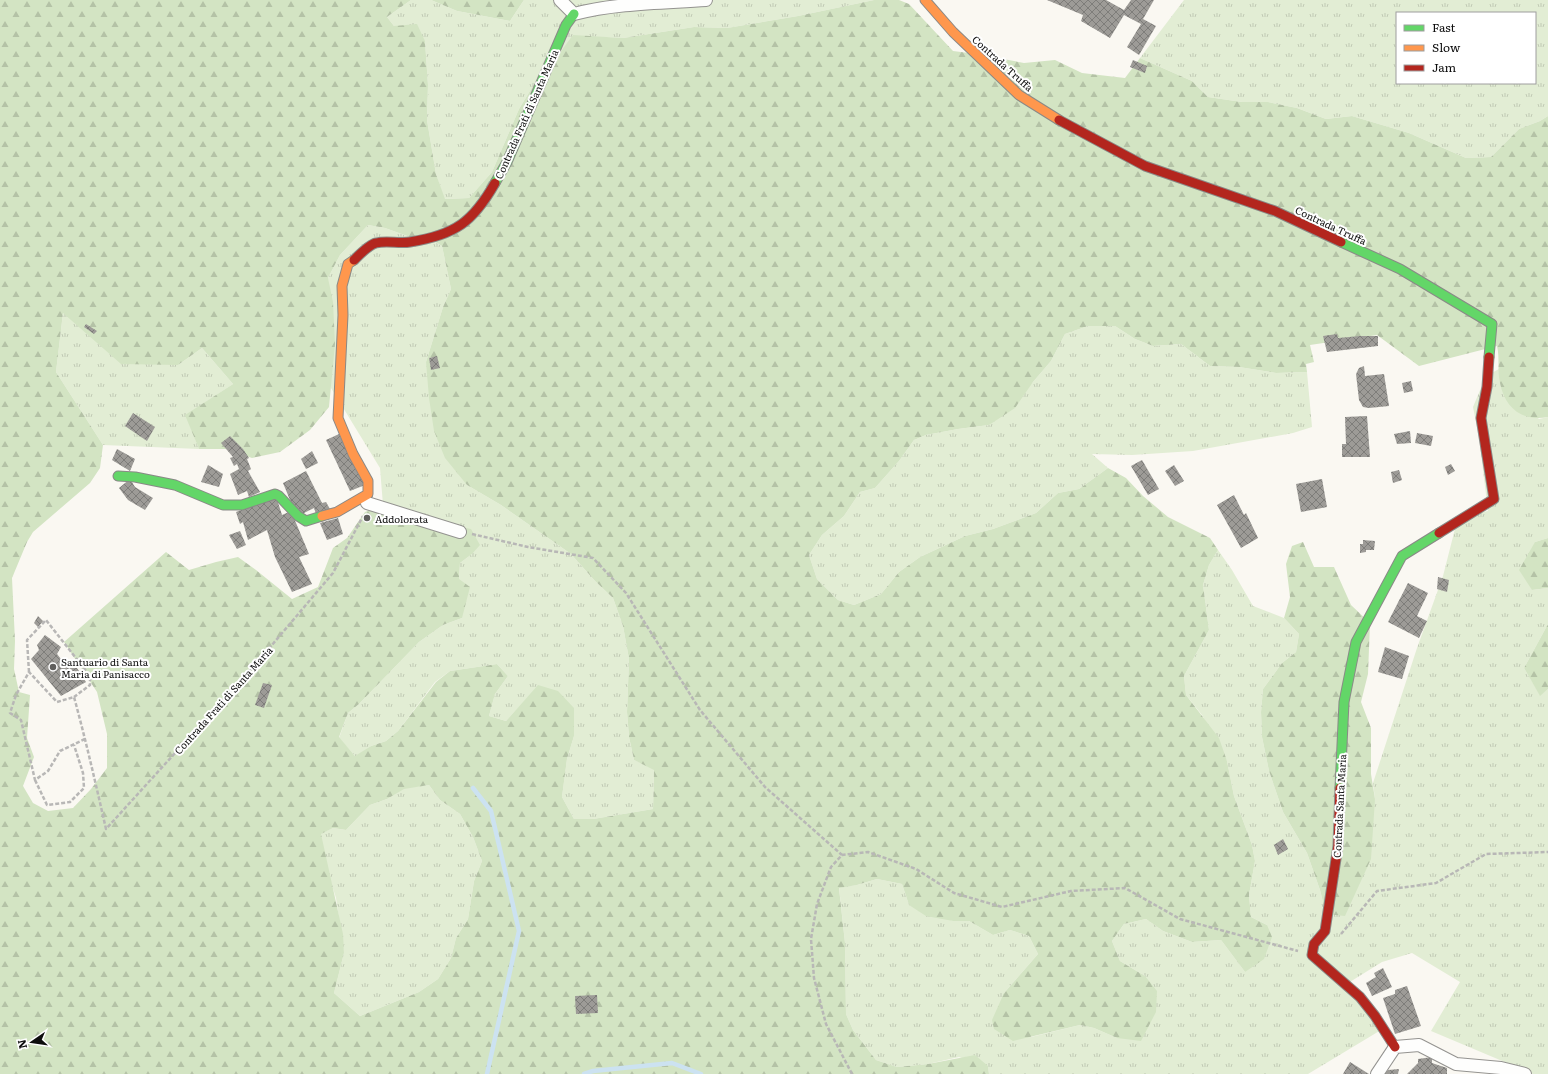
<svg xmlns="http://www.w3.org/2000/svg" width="1548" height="1074" viewBox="0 0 1548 1074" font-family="Literata,serif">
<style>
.grass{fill:url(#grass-tufts);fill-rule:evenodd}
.forest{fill:url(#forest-firs);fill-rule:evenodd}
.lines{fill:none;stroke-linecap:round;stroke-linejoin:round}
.stream{stroke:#cce2f1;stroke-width:4.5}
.building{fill:url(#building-cross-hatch)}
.street-casing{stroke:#949390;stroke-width:14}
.fast-casing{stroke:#8a8987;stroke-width:11}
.slow-casing{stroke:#8a8987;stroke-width:11}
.jam-casing{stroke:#8a8987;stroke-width:11}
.path{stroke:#b8b7b6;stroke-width:2.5;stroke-dasharray:4 2;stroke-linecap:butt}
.street{stroke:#fefefd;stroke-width:12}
.fast{stroke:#63d668;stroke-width:9}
.slow{stroke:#ff974d;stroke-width:9}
.jam{stroke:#b3261e;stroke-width:9}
.poi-dot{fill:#605f5d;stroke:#fff;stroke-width:1.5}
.labels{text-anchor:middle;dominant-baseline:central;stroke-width:4;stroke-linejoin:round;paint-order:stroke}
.street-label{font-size:10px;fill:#0d0d0d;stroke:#fff}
.poi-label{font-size:10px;fill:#0d0d0d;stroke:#fff;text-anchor:start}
</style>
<defs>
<pattern id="grass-tufts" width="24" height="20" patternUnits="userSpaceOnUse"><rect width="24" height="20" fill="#e2edd4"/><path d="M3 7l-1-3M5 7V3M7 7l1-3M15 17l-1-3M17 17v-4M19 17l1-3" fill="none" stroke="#c1cab5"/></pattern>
<pattern id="forest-firs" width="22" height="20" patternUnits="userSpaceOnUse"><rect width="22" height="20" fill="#d3e4c3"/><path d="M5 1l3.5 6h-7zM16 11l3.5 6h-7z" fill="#b4c2a6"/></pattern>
<pattern id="building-cross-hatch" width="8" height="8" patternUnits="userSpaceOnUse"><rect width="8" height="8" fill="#9d9b97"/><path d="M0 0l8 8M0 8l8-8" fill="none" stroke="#7e7d7a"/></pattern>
</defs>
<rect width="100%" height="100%" fill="#faf8f2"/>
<!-- grass -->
<g class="grass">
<path d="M411 0H431L457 11 510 21 524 0H874L798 16 727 28 694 27 623 38 574 36 561 51 542 71 519 109 492 172 469 198 444 199 436 174 427 120 428 85 425 41 394 26 387 17Z"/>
<path d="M1184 0H1548V116L1540 121 1519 129 1491 157 1466 158 1409 133 1352 116 1326 119 1297 108 1268 102H1242L1208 97 1192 81 1140 58ZM1397 13H1535V83H1397Z"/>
<path d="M368 225 385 228 410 237 432 240 442 246 451 289 443 307 426 362 467 485 501 505 571 554 595 581 613 598 623 626 629 659 627 712 629 737 634 760 654 769 653 809 593 819H574L562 797 567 759 574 736 538 686 506 721 489 716 495 694 508 676 497 664 450 671 435 682 398 731 386 741 371 746 356 757 339 738 348 713 359 704 419 642 443 625 462 618 459 579 460 563 472 554 451 525 383 505 380 468 331 388 328 278 340 255Z"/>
<path d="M63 313 178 365 202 348 233 384 186 415 199 449 103 445 56 372Z"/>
<path d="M1088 326H1115L1135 339 1153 346 1181 344 1210 366 1239 367 1276 373 1307 372 1312 427 1293 433 1193 451 1132 455 1092 454 1108 468 1079 489 1058 493 1036 513 993 529 965 536 920 557 899 572 881 594 854 605 838 600 817 579 809 555 822 535 844 516 860 492 875 488 899 461 914 440 926 435 958 429 989 425 1033 382 1051 361 1065 334Z"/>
<path d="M1499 369 1500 382 1539 419 1548 417V538L1535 542 1532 590 1548 588V624L1524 668 1540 695 1548 689V1074H1533L1431 1031 1460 982 1412 953 1382 962 1345 985 1381 1030 1308 1074H989L988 1066 959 1057 928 1064 897 1067 876 1060 853 1030 846 1014 845 943 839 887 857 885 877 879 902 884 909 905 953 921H969L993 935 1010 930 1029 936 1038 954 1004 993 1031 1037 1080 1025 1094 1028 1117 1038 1145 976 1120 961 1112 941 1124 924 1146 919 1163 931 1192 942 1221 940 1245 972 1267 925 1251 917 1249 895 1255 861 1252 845 1234 796 1227 761 1202 715 1186 695 1184 676 1209 630 1203 585 1209 565 1218 550 1232 570 1253 606 1284 618 1299 634 1296 652 1282 663 1263 689 1261 712 1262 737 1269 771 1283 812 1307 853 1320 890 1326 914 1375 799 1373 783 1417 648 1443 576 1458 517 1488 511 1479 437 1473 407 1486 376Z"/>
<path d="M429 785 440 800 460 814 473 837 482 861 474 881 468 919 456 938 451 958 438 979 419 992 360 1016 334 993 344 953 336 898 328 873 320 834 333 828 346 830 370 805 387 799 404 788Z"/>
</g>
<!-- forest -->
<g class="forest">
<path d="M0 0H411L387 17 394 26 417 24 425 41 428 85 427 120 436 174 445 199 469 198 492 172 519 109 542 71 561 51 573 35 623 38 694 27 727 28 798 16 874 0H899L909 4 953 51 977 54 1024 63 1055 60 1082 73 1125 78 1140 58 1192 81 1208 97 1242 102H1268L1297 108 1326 119 1352 116 1409 133 1466 158 1491 157 1519 129 1540 121 1548 116V417C1522 422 1505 408 1500 383 1497 371 1500 358 1497 346L1419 366 1377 335 1310 345 1314 362 1306 364 1307 372 1276 373 1239 367 1210 366 1181 344 1153 346 1135 339 1115 326H1088L1065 334 1051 361 1033 382 1015 408 989 425 958 429 926 435 914 440 899 461 875 488 860 492 844 516 822 535 809 555 817 579 838 600 854 605 881 594 899 572 920 557 965 536 993 529 1036 513 1058 493 1079 489 1108 468 1126 478 1143 496 1168 517 1210 538 1218 550 1209 565 1203 585 1209 630 1184 676 1186 695 1219 738 1227 761 1234 796 1252 845 1255 861 1249 895 1251 917 1267 925 1272 937 1264 959 1245 972 1221 940 1192 942 1163 931 1146 919 1124 924 1112 941 1120 961 1145 976 1157 991 1156 1012 1141 1041 1117 1038 1094 1028 1080 1025 1013 1041 994 1029 992 1020 1004 993 1038 954 1029 936 1010 930 993 935 969 921H953L926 916 909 905 902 884 877 879 857 885 839 888 845 943 846 1014 853 1030 876 1060 897 1067 928 1064 975 1055 988 1066 989 1074H0ZM368 225 385 228 410 237 432 240 442 246 451 289 443 307 426 362 429 398 434 431 445 458 467 485 501 505 571 554 595 581 613 598 623 626 629 659 627 712 629 737 634 760 654 770 653 809 593 819H574L562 797 567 759 574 736V708L558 691 538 685 506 721 489 716 495 694 508 676 497 664 450 671 436 682 398 731 386 741 371 746 355 756 339 737 348 713 359 704 419 642 443 625 462 618 470 587 459 579 460 563 472 554 480 545 471 529 451 525 383 505 365 512 347 538 333 548 318 587 292 599 256 570 238 557 216 562 189 570 166 552 64 642 97 692 107 734V768L91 789 73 808 48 811 33 803 23 786 34 757 27 738 30 695 19 692 14 669 15 641 12 578 27 542 33 532 90 483 100 468 103 445 56 372 63 313 121 364 178 365 202 348 233 384 185 415 199 449H226L252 458 280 452 310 430 329 407 335 344 333 302 328 278 340 255ZM429 785 440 800 460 814 473 837 482 861 474 881 468 919 456 938 451 958 438 979 419 992 360 1016 334 993 344 953 343 934 321 834 333 828 346 830 370 805 387 799 404 789Z"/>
<path d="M431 0H524L510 21 457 11Z"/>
<path d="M1548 538V588L1532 590 1519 570 1535 542Z"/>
<path d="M1303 542 1314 567H1334L1351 605 1370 623 1368 674 1361 702 1371 728V774L1375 799 1371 859 1345 916 1326 914 1320 890 1307 853 1283 812 1269 771 1262 737 1261 712 1263 689 1282 663 1296 652 1299 634 1284 618 1290 597 1286 564 1292 546Z"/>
<path d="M1548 624V689L1540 696 1524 668Z"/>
</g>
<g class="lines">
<!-- stream -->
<g class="stream">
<path d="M473 788 491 811 519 931 487 1074"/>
<path d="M584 1074 593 1071 672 1063 701 1074"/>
</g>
</g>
<!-- building -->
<g class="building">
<path d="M1047 0H1106L1124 10 1131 0H1154L1143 19 1156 26 1139 55 1127 47 1141 24 1124 15 1110 38 1081 21 1083 15Z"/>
<path d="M1133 60 1147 66 1145 73 1130 67Z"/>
<path d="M86 324 97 331 94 334 84 327Z"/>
<path d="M1337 334 1338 338 1360 336H1378V346L1327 352 1323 336Z"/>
<path d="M437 356 440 368 431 370 429 358Z"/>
<path d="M1364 366 1365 376 1384 374 1389 406 1369 408 1363 407 1359 400 1356 374 1359 368Z"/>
<path d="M1411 381 1413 391 1404 393 1402 383Z"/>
<path d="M133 413 155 427 147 441 125 426Z"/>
<path d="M1367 416 1370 457H1342V444H1346L1345 417Z"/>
<path d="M1410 431 1411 443 1397 444 1394 434Z"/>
<path d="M1417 433 1433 436 1431 446 1415 443Z"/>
<path d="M339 434 365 485 350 491 326 440Z"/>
<path d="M230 436 243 449 249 458 247 459 251 469 248 471 260 492 249 497 247 491 238 495 230 474 239 469 237 464 234 466 230 458 233 457 221 443Z"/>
<path d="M117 449 135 459 130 471 112 460Z"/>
<path d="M312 451 318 463 306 469 301 459Z"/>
<path d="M1142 460 1159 489 1148 495 1131 466Z"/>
<path d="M1451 464 1455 471 1448 475 1445 467Z"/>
<path d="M208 465 223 474 219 487 201 482Z"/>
<path d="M1174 465 1184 481 1175 486 1165 471Z"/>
<path d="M1399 470 1402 480 1393 483 1391 472Z"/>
<path d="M306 471 322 503 326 502 330 509 316 514 314 508 300 515 290 500 283 483Z"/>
<path d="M130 479 135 487 153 498 145 510 128 500 119 488Z"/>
<path d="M1322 479 1327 507 1301 512 1296 484Z"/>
<path d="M1234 495 1244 515 1246 513 1258 538 1241 548 1217 505Z"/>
<path d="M276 496 282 515 291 511 309 554 299 557 312 584 292 592 275 557 267 530 248 540 243 522 240 524 236 512Z"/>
<path d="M338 518 343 534 327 540 320 523Z"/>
<path d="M240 531 246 545 237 549 229 535Z"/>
<path d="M1363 540 1375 541 1374 550H1366V552L1360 553V544H1363Z"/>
<path d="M1438 577 1449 580 1447 592 1437 589Z"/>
<path d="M1408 583 1428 593 1417 616 1427 621 1419 638 1388 622Z"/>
<path d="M38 616 43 621 38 627 34 623Z"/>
<path d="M45 635 61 647 57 654 69 669 75 665 86 682 61 696 31 659 39 650 37 645Z"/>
<path d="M1385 647 1409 656 1402 679 1378 672Z"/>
<path d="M263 683 272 685 264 708 255 705Z"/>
<path d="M1283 839 1288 849 1278 855 1274 845Z"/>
<path d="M1383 968 1392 987 1372 996 1366 983 1376 977 1374 973Z"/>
<path d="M1407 986 1421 1026 1395 1034 1383 998 1395 994V990Z"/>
<path d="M597 995 598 1013 576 1014 575 996Z"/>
<path d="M1432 1057V1063L1447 1068V1074H1407L1418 1063V1059Z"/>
<path d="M1350 1062 1369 1074H1343Z"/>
<path d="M1399 1069 1398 1074H1384L1388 1070Z"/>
</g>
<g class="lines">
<defs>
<g id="street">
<path d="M560 0 574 14C616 3 662 3 706 0"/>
<path d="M367 503 460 532"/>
<path d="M1377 1074 1395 1047 1419 1045 1456 1064 1501 1068 1525 1074"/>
</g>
<g id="fast">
<path d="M495 183 507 162 566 25 574 14"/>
<path d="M1341 242 1400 269 1492 324 1489 357"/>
<path d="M118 476 135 477 175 485 223 505H242L275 494 279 496 298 516 306 521 322 516"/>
<path d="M1340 788 1344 702 1356 642 1402 556 1439 533"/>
</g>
<g id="slow">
<path d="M925 0 953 32 1019 95 1059 120"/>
<path d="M322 516 337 512 368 494V481L353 454 338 418 343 315 342 286 348 264 354 260"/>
</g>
<g id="jam">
<path d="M1059 120 1145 166 1275 211 1341 242"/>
<path d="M354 260C359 255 370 244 376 243 387 240 399 244 410 242 455 235 473 222 495 183"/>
<path d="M1439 533 1494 499 1481 418 1487 387 1489 357"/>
<path d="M1340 788 1338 846 1325 931 1314 944 1312 955 1360 997 1375 1016 1395 1047"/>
</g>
</defs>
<!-- street casing -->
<use href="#street" class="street-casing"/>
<!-- fast casing -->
<use href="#fast" class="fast-casing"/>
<!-- slow casing -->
<use href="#slow" class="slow-casing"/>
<!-- jam casing -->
<use href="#jam" class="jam-casing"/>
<!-- path -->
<g class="path">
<path d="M472 534 528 547 593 558 626 593 700 710 765 787 842 855"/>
<path d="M29 672 27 640 46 620 90 676V685L74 697"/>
<path d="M85 739 60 751 48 771 35 780 21 720 10 713 16 695 29 672 57 702 74 697C86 741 96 785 106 829L255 665 333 573 363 516"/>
<path d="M35 780 47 805 70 802 84 788 83 773 74 745"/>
<path d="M1341 934 1377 891 1436 883 1486 854 1548 852"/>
<path d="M852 1074 826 1024 814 978 811 939 817 904 831 867 842 855 868 852 916 869 954 893 1002 907 1071 891 1125 888 1180 919 1298 951"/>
</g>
<!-- street -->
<use href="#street" class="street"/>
<!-- fast -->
<use href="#fast" class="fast"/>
<!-- slow -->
<use href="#slow" class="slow"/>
<!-- jam -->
<use href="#jam" class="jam"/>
</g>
<!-- markers -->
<g class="poi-dot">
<circle cx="367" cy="518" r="4"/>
<circle cx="53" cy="667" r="4"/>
</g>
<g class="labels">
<!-- street labels -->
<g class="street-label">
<text transform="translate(1003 63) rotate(42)">Contrada Truffa</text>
<text transform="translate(526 114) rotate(-66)">Contrada Frati di Santa Maria</text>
<text transform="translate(1331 225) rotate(25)">Contrada Truffa</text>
<text transform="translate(223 700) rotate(-48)">Contrada Frati di Santa Maria</text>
<text transform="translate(1339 806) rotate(-87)">Contrada Santa Maria</text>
</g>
<!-- poi labels -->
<g class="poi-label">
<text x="375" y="518">Addolorata</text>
<text x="61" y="661">Santuario di Santa<tspan x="61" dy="12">Maria di Panisacco</tspan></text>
</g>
</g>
<!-- legend -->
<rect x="1396" y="12" width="140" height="72" fill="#ffffff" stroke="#9e9e9e"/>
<rect x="1404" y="25" width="20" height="6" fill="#63d668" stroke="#9e9e9e"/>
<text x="1432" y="32" font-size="12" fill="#0d0d0d">Fast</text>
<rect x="1404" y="45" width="20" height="6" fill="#ff974d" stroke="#9e9e9e"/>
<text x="1432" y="52" font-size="12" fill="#0d0d0d">Slow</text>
<rect x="1404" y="65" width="20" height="6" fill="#b3261e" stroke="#9e9e9e"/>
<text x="1432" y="72" font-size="12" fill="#0d0d0d">Jam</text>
<!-- north arrow -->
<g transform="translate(32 1042) rotate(257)" stroke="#ffffff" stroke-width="3" paint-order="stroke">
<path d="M0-3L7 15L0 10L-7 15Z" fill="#0d0d0d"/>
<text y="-6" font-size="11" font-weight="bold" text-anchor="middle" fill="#0d0d0d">N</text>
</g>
</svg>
